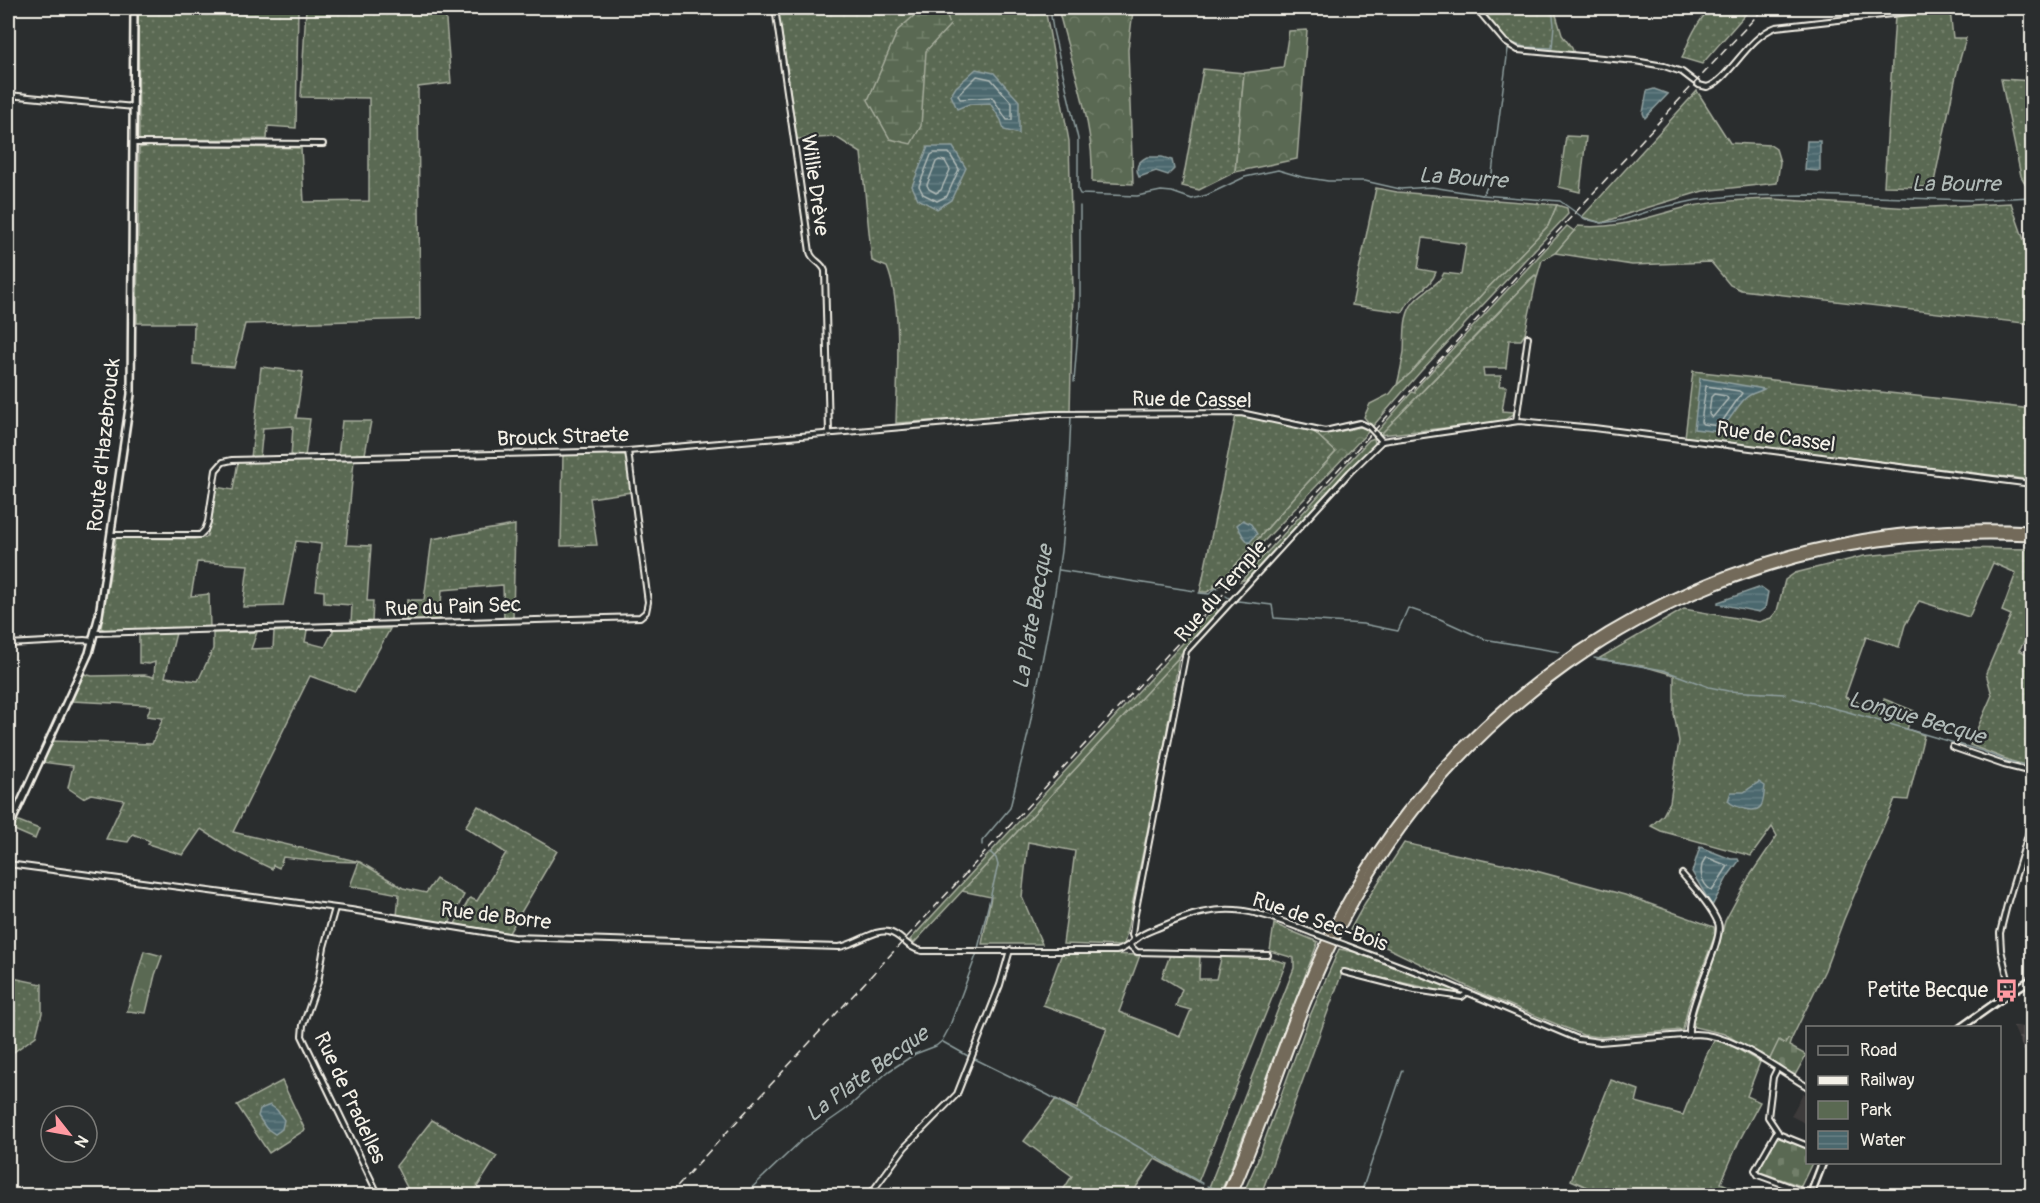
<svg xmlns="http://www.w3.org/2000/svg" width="2040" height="1203" viewBox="0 0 2040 1203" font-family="Pangolin,sans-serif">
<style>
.built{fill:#3d3a3a}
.industrial{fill:url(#industrial-grid)}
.green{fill:url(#green-dots);stroke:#a7ad9d;stroke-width:1.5}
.forest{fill:url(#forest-crowns);stroke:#a7ad9d;stroke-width:1.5}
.wetland{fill:url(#wetland-marsh);stroke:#a7ad9d;stroke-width:1.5}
.cemetery{fill:url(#cemetery-stones);stroke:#a7ad9d;stroke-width:1.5}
.water{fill:url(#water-rules);stroke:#8f9f9f;stroke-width:1.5}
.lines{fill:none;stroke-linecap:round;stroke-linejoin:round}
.shore{stroke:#b0bab7;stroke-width:1.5}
.stream{stroke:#8f9f9f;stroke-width:1.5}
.minor-casing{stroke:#f4f1e8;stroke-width:8}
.tertiary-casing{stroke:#f4f1e8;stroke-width:10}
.trunk-casing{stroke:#f4f1e8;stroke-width:11}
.minor{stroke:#2a2d2e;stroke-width:4}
.tertiary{stroke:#2a2d2e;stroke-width:5}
.trunk{stroke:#736b5a;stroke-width:7}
.rail{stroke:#f4f1e8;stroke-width:1.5;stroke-dasharray:9 4.5;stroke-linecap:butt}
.minor-bridge-casing{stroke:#f4f1e8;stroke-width:8;stroke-linecap:butt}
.minor-bridge{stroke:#2a2d2e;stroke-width:4}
.labels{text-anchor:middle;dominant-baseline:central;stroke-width:4.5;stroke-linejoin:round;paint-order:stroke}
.street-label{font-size:21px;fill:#f4f1e8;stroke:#2a2d2e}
.poi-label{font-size:21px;fill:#f4f1e8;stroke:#2a2d2e;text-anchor:end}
.water-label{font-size:22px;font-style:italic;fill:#b0bab7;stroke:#2a2d2e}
</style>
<defs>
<pattern id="industrial-grid" width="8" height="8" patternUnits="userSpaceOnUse" patternTransform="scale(1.5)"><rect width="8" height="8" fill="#3d3a3a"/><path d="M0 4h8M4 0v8" fill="none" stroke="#5a5756"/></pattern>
<pattern id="green-dots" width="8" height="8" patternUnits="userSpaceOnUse" patternTransform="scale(1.5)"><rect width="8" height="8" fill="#5a6952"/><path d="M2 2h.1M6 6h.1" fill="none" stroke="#727f6b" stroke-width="1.8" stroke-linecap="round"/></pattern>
<pattern id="forest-crowns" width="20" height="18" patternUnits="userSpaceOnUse" patternTransform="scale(1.5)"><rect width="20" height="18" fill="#5a6952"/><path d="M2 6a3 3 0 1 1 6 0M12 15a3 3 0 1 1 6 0" fill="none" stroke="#727f6b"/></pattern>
<pattern id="wetland-marsh" width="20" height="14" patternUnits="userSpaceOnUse" patternTransform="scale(1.5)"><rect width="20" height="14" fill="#5a6952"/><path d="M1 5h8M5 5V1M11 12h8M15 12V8" fill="none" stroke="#727f6b"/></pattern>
<pattern id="cemetery-stones" width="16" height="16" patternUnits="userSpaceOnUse" patternTransform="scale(1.5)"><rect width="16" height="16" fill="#5a6952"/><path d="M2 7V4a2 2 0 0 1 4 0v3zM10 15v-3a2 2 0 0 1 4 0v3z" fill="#727f6b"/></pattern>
<pattern id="water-rules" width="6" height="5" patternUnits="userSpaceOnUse" patternTransform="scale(1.5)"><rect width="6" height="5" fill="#4b686e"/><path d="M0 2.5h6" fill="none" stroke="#667e83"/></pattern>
</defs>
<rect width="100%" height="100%" fill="#2a2d2e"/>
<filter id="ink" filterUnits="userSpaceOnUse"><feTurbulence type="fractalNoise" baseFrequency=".0167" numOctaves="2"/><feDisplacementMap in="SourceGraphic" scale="12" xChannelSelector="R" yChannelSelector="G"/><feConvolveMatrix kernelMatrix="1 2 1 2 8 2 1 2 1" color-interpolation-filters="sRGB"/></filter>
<g filter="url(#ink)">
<!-- built -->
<path class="built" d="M1803 1093 1807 1095V1124L1791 1116Z"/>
<!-- industrial -->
<path class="industrial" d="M2013 1026 2032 1028V1116L2028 1060Z"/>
<!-- green -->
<g class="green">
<path d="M138 8H298L296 128 268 126 267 139 139 140Z"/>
<path d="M306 8H445L451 83 418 87 420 319 245 324 234 367 193 364 194 323H137L139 148 150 146 301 148 304 202 369 201V98L301 97Z"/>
<path d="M778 8H1045L1069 141 1073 290 1070 412 896 423C897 380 903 306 887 267L872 261 861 153 836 137 797 139Z"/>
<path d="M1481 8H1554L1562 35 1572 48 1574 54C1553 52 1527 53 1508 42Z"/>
<path d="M1711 8H1751L1702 64 1682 58C1689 40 1697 21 1711 8Z"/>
<path d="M1950 10 1953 38H1966L1958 66 1933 187 1884 186 1895 16Z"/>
<path d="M1203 69 1244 73 1235 172 1199 190 1182 186Z"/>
<path d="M2001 79 2032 81V190L2026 185 2021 176Z"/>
<path d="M1697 91 1730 143 1770 145 1776 149 1780 162 1777 183 1703 191 1636 211 1602 223 1582 217Z"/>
<path d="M1376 188 1397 192 1557 205 1548 226 1486 290 1411 373 1397 385C1400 374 1402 363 1404 352 1405 337 1403 319 1411 306 1419 292 1438 287 1444 273L1461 275 1466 244 1423 238 1418 269 1436 272C1430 290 1410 293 1403 312L1352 305Z"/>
<path d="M1771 199 1911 208 2011 203 2032 263V324L1741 290 1730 285 1711 262 1632 265 1555 253 1578 226C1619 230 1649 216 1688 207 1715 201 1743 200 1771 199Z"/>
<path d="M1535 275 1537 277 1525 334 1521 340H1509L1506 368H1483L1484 376H1501L1499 386H1506L1502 411 1516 412 1505 420 1490 423 1380 435Z"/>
<path d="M261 367 303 372 296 418 310 419 305 457H291L293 426 263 428 260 457 251 458Z"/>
<path d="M1693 371 2032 409V480L1685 437Z"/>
<path d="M1236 415 1295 426 1313 431 1336 452 1298 493 1227 575 1214 585V588L1207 592H1200Z"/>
<path d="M342 421H371L365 454 338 456Z"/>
<path d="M605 454 626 455 631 492 590 498 597 545 561 546 563 455Z"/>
<path d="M354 460 346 545 371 546 367 601H373L372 622 351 623 352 605 324 603V591L316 590 321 544 296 541 283 606 243 607 248 565 197 562 191 596 209 594 210 628 107 631 101 628 116 538 194 539 207 537 216 487 233 490 238 462Z"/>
<path d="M515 525 513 618 504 619 503 585 442 590 440 620 406 622 407 600H424L432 539Z"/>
<path d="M1946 548 2032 549V630L2019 650 2032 657V767L2011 761 1970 745 1992 695 1986 673 2011 615 2002 611 2016 573 1993 563 1969 617 1919 601 1905 625 1899 647 1866 637 1845 697 1879 710 1884 699 1914 711 1907 729 1924 735 1908 800 1895 799 1844 919 1825 970 1791 1040 1788 1039 1785 1044 1779 1041 1769 1061 1725 1034 1694 1027 1693 1020 1719 945 1725 921 1749 877 1777 836 1772 827 1751 856 1661 831 1651 826 1663 815 1670 802 1679 741 1674 714V675L1643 666 1598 659 1684 609 1759 622 1771 618 1777 611 1785 580 1795 573 1864 556Z"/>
<path d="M334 629H390L355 692 310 676 233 832 360 862 403 888 426 893 436 879 464 895 449 924 397 916 399 894 367 888 350 886 359 862 319 861 283 857 279 868 273 865 272 869 235 851 201 829 183 855 148 844 150 841 133 834 128 842 106 839 124 800 91 794 83 798 68 788 73 766 41 762 51 741 152 744 163 718 147 716 151 705 72 701 84 674 92 676 145 675 154 677 155 662 149 664 139 663V635L176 633 165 677 198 681 213 649V633L257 632 251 649 273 648 274 632 307 630 305 642 325 647Z"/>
<path d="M1179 657 1163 754 1124 945 1118 946 1063 944 1075 851 1028 842 1022 897 1042 944H982L991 897 962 891Z"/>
<path d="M478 806 557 851 509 933 455 924 470 898 477 901 506 853 465 827Z"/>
<path d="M16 820 39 829 35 839 12 829Z"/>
<path d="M1404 843 1501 864H1510L1625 895 1714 927 1715 935 1688 1007 1683 1030 1600 1037 1583 1035 1483 994 1350 930 1365 903Z"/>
<path d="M1274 924 1318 942 1230 1171 1219 1195H1206L1294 968V958L1270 951Z"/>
<path d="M1339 949 1355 952 1455 990 1456 994 1343 970 1263 1189 1259 1195 1242 1196 1255 1167 1309 1018Z"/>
<path d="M1062 953 1140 955 1119 1012 1180 1036 1191 1010 1176 1006 1182 989 1162 977 1170 955H1200L1199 979H1216L1222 955 1268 958 1286 963 1198 1182 1155 1159 1131 1195H1060L1072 1176 1024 1141 1056 1099 1077 1109 1107 1028 1043 1005Z"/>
<path d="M8 977 42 984V1013L36 1036 8 1056Z"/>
<path d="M1715 1039 1734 1047 1760 1062 1747 1096 1760 1102 1739 1141 1721 1183 1740 1191 1736 1195H1605L1571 1180 1611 1080 1639 1090 1636 1102 1683 1115 1706 1056Z"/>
<path d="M282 1081 305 1130 269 1153 237 1105Z"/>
<path d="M432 1120 497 1156 472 1195H411L396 1166Z"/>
</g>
<!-- forest -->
<g class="forest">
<path d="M1058 8H1129L1133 11 1128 50 1133 184 1092 182C1095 123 1071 64 1058 8Z"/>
<path d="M1307 30 1297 159 1235 172 1244 73 1283 68 1289 31Z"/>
<path d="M1566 136 1586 137 1580 192 1559 187Z"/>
<path d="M1557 205 1567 208 1568 214 1421 371 1372 427 1364 417 1370 404 1390 394 1397 385 1411 373 1486 290 1548 226Z"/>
<path d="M1567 226 1574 231 1555 253 1542 260 1537 277 1535 275 1529 280 1380 435 1377 432 1412 392 1415 393V389Z"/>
<path d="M1360 427 1365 428 1368 432 1223 584 1214 588V585L1227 575 1298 493 1336 452 1313 431 1333 433Z"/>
<path d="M1374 438 1375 444 1247 579 1241 581 1369 440Z"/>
<path d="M1215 608 1219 611 1188 644 1179 657 914 943 910 940Z"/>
<path d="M144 951 162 956 155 975 146 1013 127 1011Z"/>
</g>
<!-- wetland -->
<path class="wetland" d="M923 8H945L950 25 926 51 921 126 911 144 890 139 868 100 898 30Z"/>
<!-- cemetery -->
<g class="cemetery">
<path d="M1788 1039 1791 1040 1789 1046 1806 1055 1794 1077 1769 1061 1779 1040 1785 1044Z"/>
<path d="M1775 1135H1779L1807 1148 1808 1162 1812 1163 1801 1186 1757 1171Z"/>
</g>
<!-- water -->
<g class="water">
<path d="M976 69 994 73 1019 101V134L1004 130 1001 120 990 103 969 104 957 109 951 95 956 87Z"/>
<path d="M1654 89 1668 94 1645 118 1643 113 1647 91Z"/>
<path d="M1807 141H1820V171L1805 170Z"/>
<path d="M928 147H953L966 168 951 200 937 209 918 199 912 186Z"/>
<path d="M1147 157H1162L1172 160 1174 169 1168 175 1156 171 1139 177C1135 168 1137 162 1147 157Z"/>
<path d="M1700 378 1764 389C1759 392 1755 392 1750 395 1741 399 1734 414 1727 422L1728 433 1694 429Z"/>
<path d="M1243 520 1251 524 1257 534 1249 543 1243 536 1237 525Z"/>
<path d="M1761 587 1768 592 1765 608 1759 612 1718 604V602Z"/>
<path d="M1759 782 1765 786C1764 792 1764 802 1761 806 1755 815 1733 806 1728 801L1731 792H1744Z"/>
<path d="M1700 847 1731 859H1738L1739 861 1728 876 1712 906 1692 872Z"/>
<path d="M270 1105 277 1110 284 1120 282 1129 275 1134 266 1128 258 1116 260 1109Z"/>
</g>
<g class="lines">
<!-- shore -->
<g class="shore">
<path d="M977 76 991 79 1012 103V120H1007L992 97 960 99 958 95Z"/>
<path d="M934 153H949L959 169 947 196 937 201 923 194 919 186 931 155Z"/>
<path d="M939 160 945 161 950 170 941 190 936 193 929 189 927 185 936 162Z"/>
<path d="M1706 386 1739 391 1742 393 1719 426 1703 424 1701 422Z"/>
<path d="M1714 394 1726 396 1728 399 1712 418 1709 414 1711 397Z"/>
<path d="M1706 857 1728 866 1712 891C1700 883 1698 868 1706 857Z"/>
</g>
<!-- stream -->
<g class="stream">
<path d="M1050 8 1053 30 1078 139V190L1080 194 1137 196 1161 191 1172 192 1192 199 1207 195 1245 177 1278 170 1302 177 1328 181H1365L1400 189 1432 187 1482 195 1560 201 1585 219 1602 223 1622 220 1659 208 1697 200 1733 196 1809 195 1970 200 2032 197"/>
<path d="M1512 43 1524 47 1552 48 1554 25 1552 8"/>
<path d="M1482 195 1491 181 1508 49"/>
<path d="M1074 382 1080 304V206"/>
<path d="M1059 570 1195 591"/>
<path d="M1199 593 1209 594 1216 588 1218 589"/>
<path d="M1226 596 1229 598"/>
<path d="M1233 602 1238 601 1272 605 1274 618 1363 624 1398 631 1408 608 1440 619 1484 639 1560 652"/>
<path d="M1594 658 1663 670 1709 687 1728 691 1785 694"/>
<path d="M1793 698 1845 711 1982 751 2007 761 2032 767"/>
<path d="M982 845V841L1010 808 1028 734 1054 599 1061 551 1068 481 1071 417"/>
<path d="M943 1042 968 1056"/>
<path d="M975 1059 1048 1095 1203 1184"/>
<path d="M1207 1186 1219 1190"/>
<path d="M1242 1190H1261"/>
<path d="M1266 1192 1276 1196"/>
<path d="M743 1196 802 1140 845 1110 889 1071 915 1054 936 1046 942 1041 949 1028 977 953 998 865 996 858 990 852"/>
<path d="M1360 1196 1403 1070"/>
</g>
<defs>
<g id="minor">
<path d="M775 8 810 252C812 261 822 262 825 271L829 433"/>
<path d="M1476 8 1505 42 1518 50 1635 61 1664 66 1682 72 1699 85 1707 87C1729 81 1747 37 1776 27L1945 8"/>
<path d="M8 95 134 107"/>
<path d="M134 143 323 144"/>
<path d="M1516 421 1528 337"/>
<path d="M1382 441 1519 421 1594 428 2032 484"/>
<path d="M111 535H200L205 530 208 522 216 470 223 462 232 460 628 451 1052 414 1241 413 1325 431 1360 423 1369 427 1382 441"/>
<path d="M95 633 640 617 646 612 648 602 628 451"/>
<path d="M8 644 84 640 93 641"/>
<path d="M1952 747 2004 765 2032 772"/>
<path d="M8 864 351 910 514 937 839 947C855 945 876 928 889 932 902 935 906 948 922 951H1116C1127 949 1131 942 1139 937 1145 932 1153 930 1160 927 1229 897 1252 910 1318 935"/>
<path d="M1682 874C1694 888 1711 906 1718 923 1725 940 1687 1003 1689 1034"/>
<path d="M335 908 324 947 318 982 303 1025 302 1036 379 1196"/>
<path d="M1134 940 1132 935 1134 919 1186 651 1350 472 1382 441"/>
<path d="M1129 945 1137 952 1268 955"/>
<path d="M1345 945 1445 983 1578 1039 1600 1042 1695 1034C1734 1034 1775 1068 1808 1087"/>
<path d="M1344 972 1415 990 1462 997 1467 993"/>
<path d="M2011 992 2001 950 2000 933 2008 901 2032 822"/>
<path d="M1777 1069 1773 1077 1768 1117 1778 1132"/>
<path d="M1808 1146 1776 1133 1755 1170 1758 1175 1810 1194"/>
<path d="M1593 1193 1598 1196"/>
<path d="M869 1196 905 1147 957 1094 1000 985 1010 950"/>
</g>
<g id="tertiary">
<path d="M8 830 89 653 99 615 131 394 134 8"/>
<path d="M1960 1028 2008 994 2032 979"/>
<path d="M1810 1196 1823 1162"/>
</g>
<g id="trunk">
<path d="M1225 1196C1267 1103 1292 1004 1340 914 1444 719 1633 581 1850 541 1910 529 1971 527 2032 530"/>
<path d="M1232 1196C1273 1104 1298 1005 1346 917 1452 716 1654 573 1879 542 1930 535 1981 534 2032 536"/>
</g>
</defs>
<!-- minor casing -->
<use href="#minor" class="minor-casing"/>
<!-- tertiary casing -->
<use href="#tertiary" class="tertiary-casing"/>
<!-- trunk casing -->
<use href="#trunk" class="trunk-casing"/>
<!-- minor -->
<use href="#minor" class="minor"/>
<!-- tertiary -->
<use href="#tertiary" class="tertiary"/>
<!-- trunk -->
<use href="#trunk" class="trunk"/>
<!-- rail -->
<path class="rail" d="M668 1196 1764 8"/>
<defs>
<path id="minor-bridge" d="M1318 935 1345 945"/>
</defs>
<!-- minor-bridge casing -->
<use href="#minor-bridge" class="minor-bridge-casing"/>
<!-- minor-bridge -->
<use href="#minor-bridge" class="minor-bridge"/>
</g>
</g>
<!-- icons -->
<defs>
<symbol id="bus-bare" viewBox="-9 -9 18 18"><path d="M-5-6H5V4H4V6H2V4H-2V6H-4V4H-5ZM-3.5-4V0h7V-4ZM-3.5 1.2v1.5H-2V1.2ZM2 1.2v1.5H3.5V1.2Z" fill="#ff9aa2" stroke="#2a2d2e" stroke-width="2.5" paint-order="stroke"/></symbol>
</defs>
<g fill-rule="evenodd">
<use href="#bus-bare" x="1990" y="974" width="33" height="33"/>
</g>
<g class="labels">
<!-- street labels -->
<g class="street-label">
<text transform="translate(815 185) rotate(82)">Willie Drève</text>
<text transform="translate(1192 400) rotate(1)">Rue de Cassel</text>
<text transform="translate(563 437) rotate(-2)">Brouck Straete</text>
<text transform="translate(1776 437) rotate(8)">Rue de Cassel</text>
<text transform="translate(104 445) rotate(-84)">Route d'Hazebrouck</text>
<text transform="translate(1221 591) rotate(-49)">Rue du Temple</text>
<text transform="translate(453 607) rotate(-2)">Rue du Pain Sec</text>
<text transform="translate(496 916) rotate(7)">Rue de Borre</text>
<text transform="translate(1320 922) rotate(19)">Rue de Sec-Bois</text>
<text transform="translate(350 1098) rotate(65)">Rue de Pradelles</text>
</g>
<!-- poi labels -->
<g class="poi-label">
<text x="1988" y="990">Petite Becque</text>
</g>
<!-- water labels -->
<g class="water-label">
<text transform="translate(1463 178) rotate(4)">La Bourre</text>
<text x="1956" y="184">La Bourre</text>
<text transform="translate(1033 617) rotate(-80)">La Plate Becque</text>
<text transform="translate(1917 718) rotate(16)">Longue Becque</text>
<text transform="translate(867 1074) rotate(-36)">La Plate Becque</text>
</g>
</g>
<!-- margin -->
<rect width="2040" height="1203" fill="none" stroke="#2a2d2e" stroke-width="30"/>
<rect x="15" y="15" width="2010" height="1173" fill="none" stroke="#f4f1e8" stroke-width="2" filter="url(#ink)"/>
<!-- legend -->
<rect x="1806" y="1026" width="195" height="138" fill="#2a2d2e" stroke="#7b7b78" stroke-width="1.5"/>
<rect x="1818" y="1046" width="30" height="9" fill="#2a2d2e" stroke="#7b7b78" stroke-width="1.5"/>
<text x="1860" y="1056" font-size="18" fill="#f4f1e8">Road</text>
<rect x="1818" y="1076" width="30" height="9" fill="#f4f1e8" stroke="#7b7b78" stroke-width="1.5"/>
<text x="1860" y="1086" font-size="18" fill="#f4f1e8">Railway</text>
<rect x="1818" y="1101" width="30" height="18" fill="#5a6952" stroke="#7b7b78" stroke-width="1.5"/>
<text x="1860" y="1116" font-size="18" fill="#f4f1e8">Park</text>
<rect x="1818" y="1131" width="30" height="18" fill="url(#water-rules)" stroke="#7b7b78" stroke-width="1.5"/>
<text x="1860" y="1146" font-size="18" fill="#f4f1e8">Water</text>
<!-- north arrow -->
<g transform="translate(69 1134) rotate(121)"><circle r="28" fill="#2a2d2e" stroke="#7b7b78" stroke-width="1.5"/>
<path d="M0-4.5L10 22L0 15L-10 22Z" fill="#ff9aa2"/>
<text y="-9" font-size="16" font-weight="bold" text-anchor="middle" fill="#f4f1e8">N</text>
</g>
</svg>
